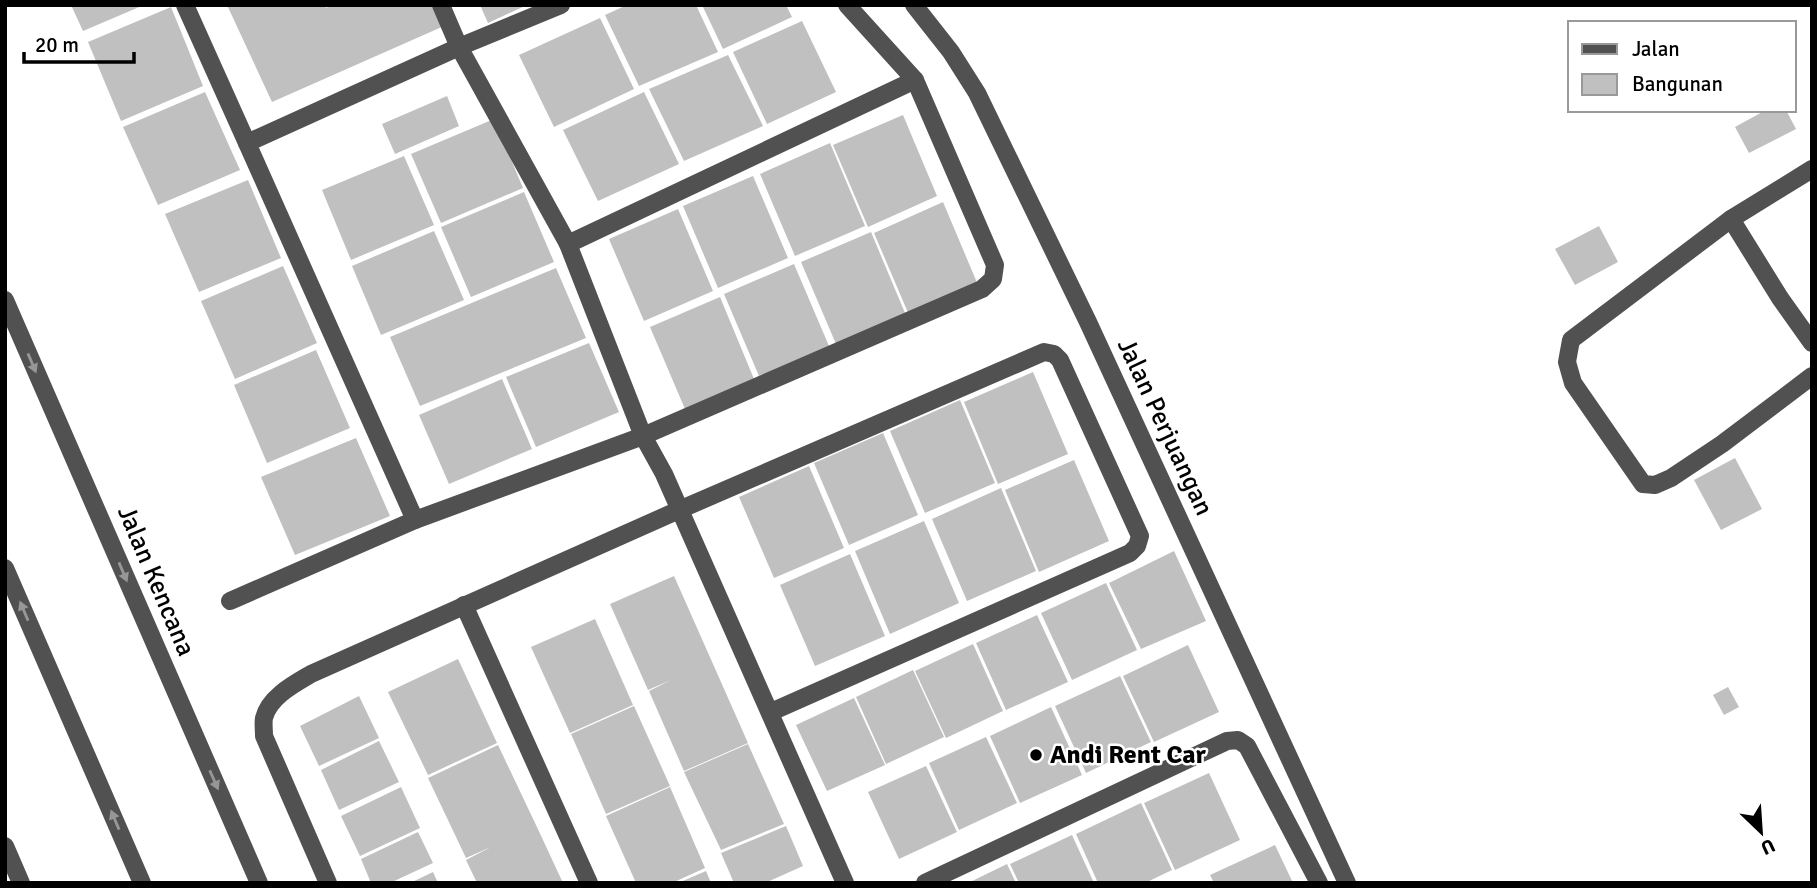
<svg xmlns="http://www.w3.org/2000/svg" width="1817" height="888" viewBox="0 0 1817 888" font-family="Signika,sans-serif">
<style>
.building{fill:#c0c0c0}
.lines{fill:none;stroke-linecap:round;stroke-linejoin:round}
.minor{stroke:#515151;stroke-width:18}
.oneway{fill:#979797}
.poi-dot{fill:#000;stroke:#fff;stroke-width:2.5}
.labels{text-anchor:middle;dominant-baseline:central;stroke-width:5;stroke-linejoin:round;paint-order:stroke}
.street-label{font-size:26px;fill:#000;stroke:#fff}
.poi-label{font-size:26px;font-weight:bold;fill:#000;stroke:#fff;text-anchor:start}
</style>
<rect width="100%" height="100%" fill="#fff"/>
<!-- building -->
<g class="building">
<path d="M71 5H144L83 31Z"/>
<path d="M227 5H325L326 8 331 5H435L444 26 272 102Z"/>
<path d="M480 5H527L488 23Z"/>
<path d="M627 5H696L718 52 639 86 605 15Z"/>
<path d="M702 5H786L792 17 723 49Z"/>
<path d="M171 7 203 86 121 121 88 42Z"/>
<path d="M600 18 634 89 554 127 519 55Z"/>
<path d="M802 21 836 92 767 124 733 52Z"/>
<path d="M728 55 763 126 684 161 649 89Z"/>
<path d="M205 92 240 170 158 205 123 127Z"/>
<path d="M644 92 679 164 598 201 563 130Z"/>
<path d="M447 96 459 126 395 154 382 124Z"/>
<path d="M1766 110H1786L1796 129 1749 153 1735 127Z"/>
<path d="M903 115 937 196 868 227 833 145Z"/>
<path d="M494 119 523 188 441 223 411 154Z"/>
<path d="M830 143 865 226 795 256 760 174Z"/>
<path d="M404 156 434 225 351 260 322 190Z"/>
<path d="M753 176 788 258 718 288 683 206Z"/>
<path d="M248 180 281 258 199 292 165 214Z"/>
<path d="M524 192 554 262 471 297 441 227Z"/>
<path d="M943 202 978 285 909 315 874 233Z"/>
<path d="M678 209 713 291 644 321 609 239Z"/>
<path d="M1599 226 1618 262 1575 285 1555 249Z"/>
<path d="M434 231 464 300 381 335 352 266Z"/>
<path d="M871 232 905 313 836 344 801 262Z"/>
<path d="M794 264 829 346 759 376 724 294Z"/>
<path d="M283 266 317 343 235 379 201 301Z"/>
<path d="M556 268 586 338 420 406 390 337Z"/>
<path d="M720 297 754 379 685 409 650 327Z"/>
<path d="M589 343 619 412 536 447 506 377Z"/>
<path d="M316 350 350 428 267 463 234 385Z"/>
<path d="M1033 372 1068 454 998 484 964 402Z"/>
<path d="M502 379 532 449 449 484 419 415Z"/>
<path d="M960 400 995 483 925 513 890 431Z"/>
<path d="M883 433 918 515 849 545 814 463Z"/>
<path d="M356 438 390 516 295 555 261 477Z"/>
<path d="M1735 458 1762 509 1721 530 1694 480Z"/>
<path d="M1074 460 1109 541 1039 572 1005 490Z"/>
<path d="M809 466 844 548 774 578 739 497Z"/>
<path d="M1001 488 1036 571 967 601 932 519Z"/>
<path d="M924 521 959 603 890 634 855 551Z"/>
<path d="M1174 551 1206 621 1141 649 1109 583Z"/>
<path d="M850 554 885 636 815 666 780 585Z"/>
<path d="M674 576 748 743 684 771 649 691 671 680 648 690 610 604Z"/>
<path d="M1106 583 1137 650 1072 680 1041 613Z"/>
<path d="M1037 615 1068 682 1006 710 976 643Z"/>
<path d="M595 619 633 705 570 733 531 647Z"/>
<path d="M973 644 1003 711 946 738 915 671Z"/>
<path d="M1188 645 1219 712 1154 742 1123 676Z"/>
<path d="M458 659 497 743 428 775 388 692Z"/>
<path d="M913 670 944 737 886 764 856 697Z"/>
<path d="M1120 676 1151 742 1086 773 1055 706Z"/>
<path d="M1728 687 1739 707 1724 715 1713 695Z"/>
<path d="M359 696 379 738 319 766 300 726Z"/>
<path d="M854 698 885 765 827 791 796 725Z"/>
<path d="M634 706 670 786 606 814 571 734Z"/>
<path d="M1051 707 1082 775 1020 803 990 736Z"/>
<path d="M986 737 1017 803 959 830 929 763Z"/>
<path d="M379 741 399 782 339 810 321 770Z"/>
<path d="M748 744 784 824 721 850 684 772Z"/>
<path d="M498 745 536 825 563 883H477L466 860 491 847 466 858 428 778Z"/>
<path d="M926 766 957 832 899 859 868 792Z"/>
<path d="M1209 773 1240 840 1175 870 1144 803Z"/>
<path d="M401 787 420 828 360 856 341 816Z"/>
<path d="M670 787 705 868 672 883H636L606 816Z"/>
<path d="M1141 803 1172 870 1145 883H1098L1076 834Z"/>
<path d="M786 826 803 866 765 883H734L721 853Z"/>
<path d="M418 832 433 863 390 883H371L361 859Z"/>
<path d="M1072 835 1094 883H1019L1010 864Z"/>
<path d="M1275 845 1293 883H1214L1210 875Z"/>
<path d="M1007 864 1016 883H968Z"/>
<path d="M706 871 711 883H678Z"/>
<path d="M433 872 438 883H410Z"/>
</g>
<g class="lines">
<!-- minor -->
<g class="minor">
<path d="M185 5 247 143"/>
<path d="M441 5 459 47 568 244 643 436 664 474 845 883"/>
<path d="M914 5 951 52 977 93 1088 322 1347 883"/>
<path d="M1812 169 1731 219 1780 298 1812 343"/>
<path d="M1731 219 1571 340 1567 362 1573 383 1643 484 1655 485 1671 478 1722 444 1812 376"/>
<path d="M568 244 915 80"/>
<path d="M5 300 259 883"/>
<path d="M415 520 247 143 459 47 561 5"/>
<path d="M5 568 142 883"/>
<path d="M230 601 415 520 643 436 982 289 993 279 995 265 915 80 847 5"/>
<path d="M464 605 589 883"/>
<path d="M5 846 21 883"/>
<path d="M328 883 264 736C264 730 263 723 264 718 269 697 294 684 311 674L679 510 1044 352 1054 354 1060 360 1140 536 1137 546 1130 553 771 712"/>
<path d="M925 883 1227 741 1238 740 1247 746 1319 883"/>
</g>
</g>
<!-- one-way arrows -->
<defs><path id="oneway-solid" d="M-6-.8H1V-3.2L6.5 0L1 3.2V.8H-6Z" transform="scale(1.75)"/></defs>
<g class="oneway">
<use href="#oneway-solid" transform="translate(32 363) rotate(67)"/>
<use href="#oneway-solid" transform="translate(123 572) rotate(67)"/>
<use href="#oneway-solid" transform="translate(24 611) rotate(-113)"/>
<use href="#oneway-solid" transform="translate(214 780) rotate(66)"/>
<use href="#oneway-solid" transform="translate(115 820) rotate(-113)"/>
</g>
<!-- markers -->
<circle class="poi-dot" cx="1036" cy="755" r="7"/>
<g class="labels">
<!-- street labels -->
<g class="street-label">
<text transform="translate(1165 427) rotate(65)">Jalan Perjuangan</text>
<text transform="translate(156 581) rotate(67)">Jalan Kencana</text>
</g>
<!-- poi labels -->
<g class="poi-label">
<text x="1050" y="755">Andi Rent Car</text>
</g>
</g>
<!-- border -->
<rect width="1817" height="888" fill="none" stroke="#000000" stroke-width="14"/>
<!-- legend -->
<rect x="1568" y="21" width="228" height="91" fill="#ffffff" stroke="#999999" stroke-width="2"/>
<rect x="1582" y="44" width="35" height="10" fill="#515151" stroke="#999999" stroke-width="2"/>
<text x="1632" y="56" font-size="21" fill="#000000">Jalan</text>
<rect x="1582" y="74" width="35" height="21" fill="#c0c0c0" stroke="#999999" stroke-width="2"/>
<text x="1632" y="91" font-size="21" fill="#000000">Bangunan</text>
<!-- north arrow -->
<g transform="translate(1761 832) rotate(155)" stroke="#ffffff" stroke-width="5" paint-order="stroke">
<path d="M0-5L12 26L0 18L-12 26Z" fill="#000000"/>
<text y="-10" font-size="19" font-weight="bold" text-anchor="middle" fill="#000000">U</text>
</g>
<!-- scale -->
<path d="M24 52v10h110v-10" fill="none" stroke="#000000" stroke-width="3.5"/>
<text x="35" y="52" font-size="21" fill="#000000" stroke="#ffffff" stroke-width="5" paint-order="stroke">20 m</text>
</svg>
